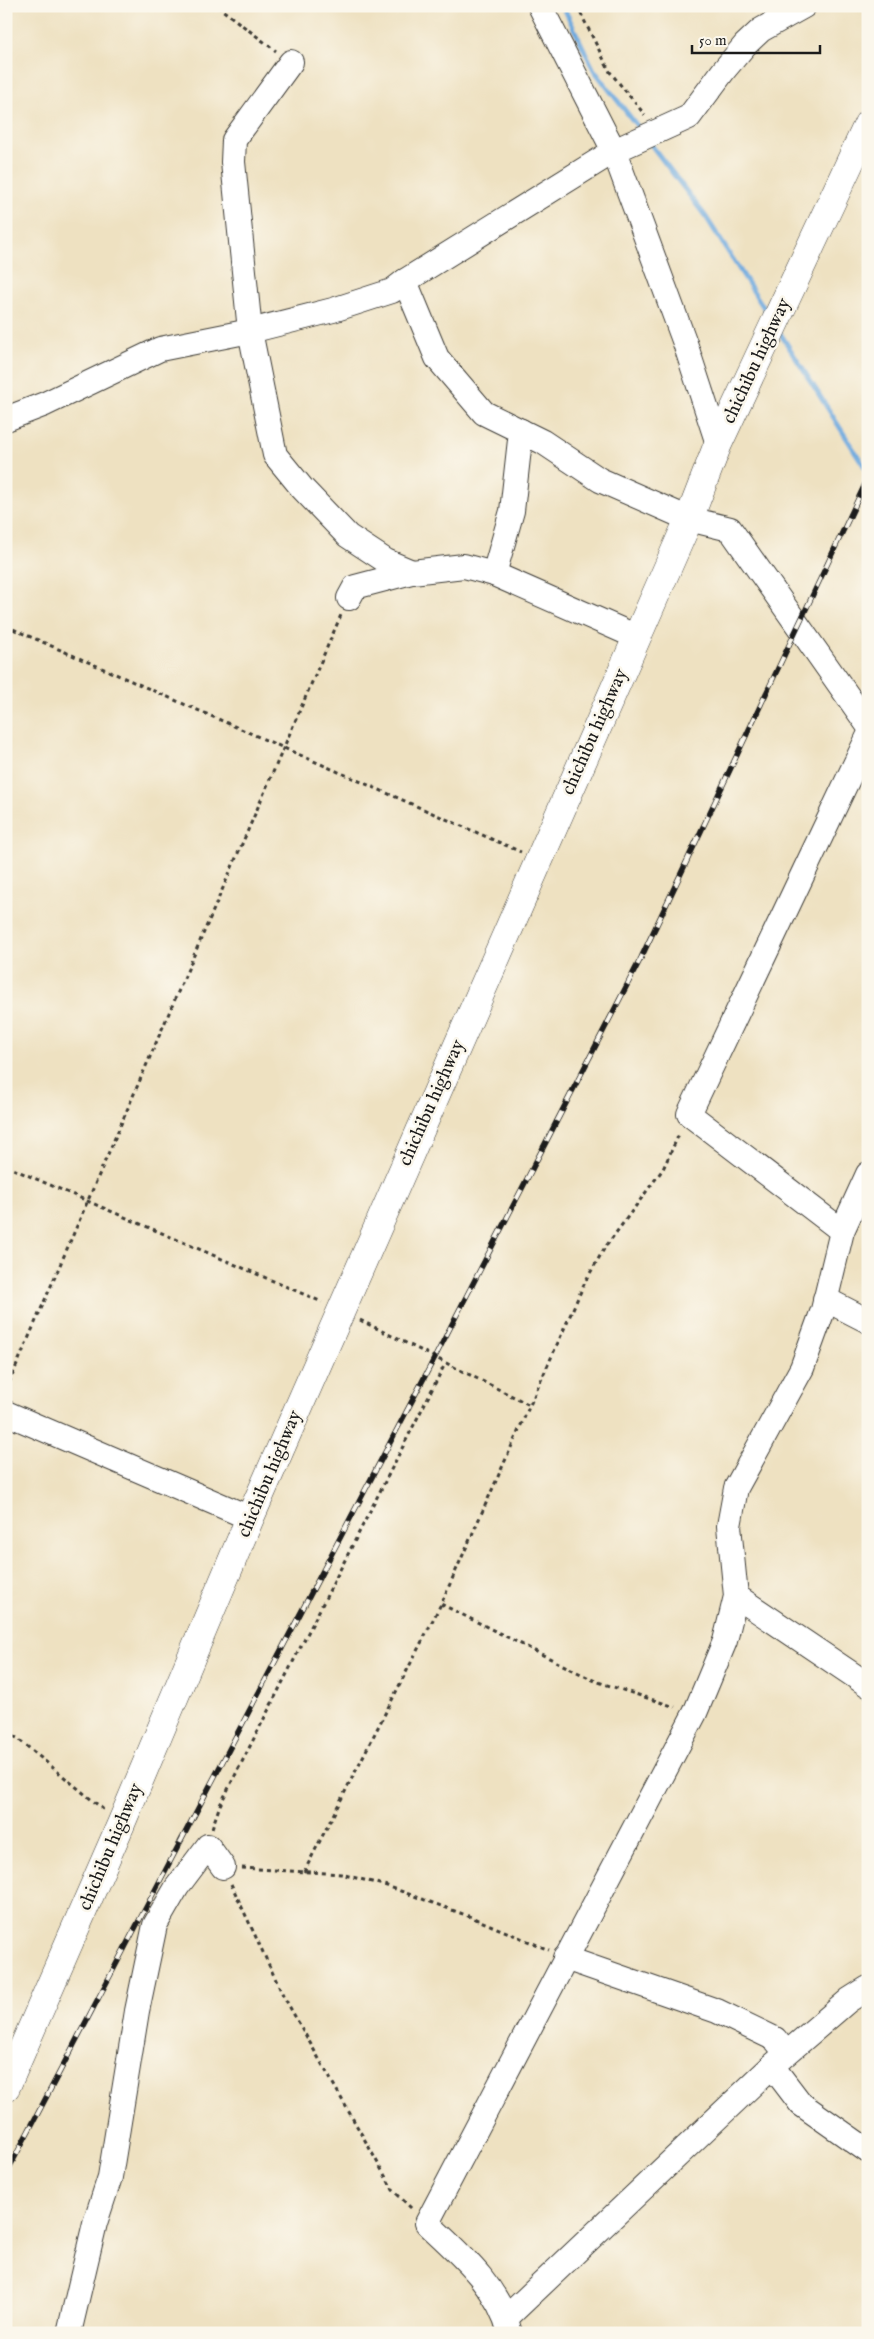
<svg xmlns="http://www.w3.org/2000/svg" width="874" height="2339" viewBox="0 0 874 2339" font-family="'IM FELL English',serif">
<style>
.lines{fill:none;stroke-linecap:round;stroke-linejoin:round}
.stream{stroke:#6da9de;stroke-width:5}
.minor-casing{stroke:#3c3a35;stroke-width:26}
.highway-casing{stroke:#3c3a35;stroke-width:29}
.path{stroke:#3c3a35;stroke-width:3;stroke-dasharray:4 4;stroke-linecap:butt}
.minor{stroke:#fff;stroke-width:24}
.highway{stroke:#fff;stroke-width:28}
.rail-casing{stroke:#1c1c1c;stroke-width:5.5}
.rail{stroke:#fbf7ec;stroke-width:4;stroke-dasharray:11;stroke-linecap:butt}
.labels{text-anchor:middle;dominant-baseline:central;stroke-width:5;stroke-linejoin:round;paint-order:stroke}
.street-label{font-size:19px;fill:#1c1c1c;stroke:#fbf7ec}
</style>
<rect width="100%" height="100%" fill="#fbf7ec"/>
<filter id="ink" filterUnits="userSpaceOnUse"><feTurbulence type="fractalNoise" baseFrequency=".02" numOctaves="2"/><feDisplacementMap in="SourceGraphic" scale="10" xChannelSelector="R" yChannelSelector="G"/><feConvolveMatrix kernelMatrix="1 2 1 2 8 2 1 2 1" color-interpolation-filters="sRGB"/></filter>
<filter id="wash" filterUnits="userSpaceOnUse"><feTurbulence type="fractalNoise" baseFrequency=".0096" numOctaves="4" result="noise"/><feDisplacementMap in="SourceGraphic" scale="20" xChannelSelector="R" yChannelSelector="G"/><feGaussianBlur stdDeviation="1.12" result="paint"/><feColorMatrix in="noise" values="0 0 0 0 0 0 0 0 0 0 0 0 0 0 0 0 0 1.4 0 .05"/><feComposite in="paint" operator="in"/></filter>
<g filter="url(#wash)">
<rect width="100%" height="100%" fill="#eee1c1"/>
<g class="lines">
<!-- stream -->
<g class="stream">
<path d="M563 6 594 70 641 131"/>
<path d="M649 142 706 217 769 316"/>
<path d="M780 333 868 472"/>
</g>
</g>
</g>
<g filter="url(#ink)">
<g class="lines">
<defs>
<g id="minor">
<path d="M540 6 614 151 685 343 718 444"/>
<path d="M291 62 234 140 233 162 250 331 275 455 302 488 348 536 386 561 412 572"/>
<path d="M405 281 437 358 484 413 543 442 600 480 689 519 730 529 868 725"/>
<path d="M6 419 45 404 160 349 250 331 333 310 392 291 405 281 614 151 689 117 724 70 745 45 761 30 804 6"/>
<path d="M494 574 512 511 521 431"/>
<path d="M349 598 355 587 412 572 464 566 494 574 637 637"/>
<path d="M842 1231 689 1114 868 737"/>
<path d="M825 1299 868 1321"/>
<path d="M6 1413 250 1518"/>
<path d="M736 1596 868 1685"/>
<path d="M565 1958 717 2011 775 2039 786 2053"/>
<path d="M772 2066 801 2104 868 2151"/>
<path d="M506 2318 772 2066 849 2000 868 1988"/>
<path d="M69 2333 95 2223 110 2177 137 2011 155 1925 177 1887 208 1846 223 1867"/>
<path d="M510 2333C498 2286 461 2255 427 2223L695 1713 725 1641 736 1596 729 1526 736 1488 802 1368 823 1310 842 1231 868 1174"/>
</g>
<path id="highway" d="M6 2087 121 1824 250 1518 689 519 718 444 868 124"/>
</defs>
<!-- minor casing -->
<use href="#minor" class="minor-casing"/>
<!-- highway casing -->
<use href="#highway" class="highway-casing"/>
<!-- path -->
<g class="path">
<path d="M217 6 276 51"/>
<path d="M577 6 610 72 645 115"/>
<path d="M6 626 521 852"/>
<path d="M6 1166 322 1302"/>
<path d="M360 1320 530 1405"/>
<path d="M6 1390 341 615"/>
<path d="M441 1604 595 1681 675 1707"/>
<path d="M6 1733 17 1738 104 1810"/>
<path d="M212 1828 220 1805 445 1364"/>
<path d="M242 1868 341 1874 387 1886 471 1917 549 1950"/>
<path d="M304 1872 441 1604 585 1282 604 1249 663 1169 680 1132"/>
<path d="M231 1884 283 1995 393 2190 412 2209"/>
</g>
<!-- minor -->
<use href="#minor" class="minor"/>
<!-- highway -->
<use href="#highway" class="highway"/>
<defs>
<path id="rail" d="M6 2174 434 1359 641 958 868 478"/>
</defs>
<!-- rail casing -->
<use href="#rail" class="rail-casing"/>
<!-- rail -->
<use href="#rail" class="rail"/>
</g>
</g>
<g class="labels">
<!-- street labels -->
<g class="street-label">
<text transform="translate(757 361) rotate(-65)">chichibu highway</text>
<text transform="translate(595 732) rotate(-66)">chichibu highway</text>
<text transform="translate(432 1103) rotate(-66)">chichibu highway</text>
<text transform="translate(270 1474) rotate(-67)">chichibu highway</text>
<text transform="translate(111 1847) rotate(-67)">chichibu highway</text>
</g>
</g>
<!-- margin -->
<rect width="874" height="2339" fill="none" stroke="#fbf7ec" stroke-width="25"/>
<!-- scale -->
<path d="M692 45v8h128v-8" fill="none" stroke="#1c1c1c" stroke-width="2.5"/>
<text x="699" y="45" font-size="15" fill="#1c1c1c" stroke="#fbf7ec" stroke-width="4" paint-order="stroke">50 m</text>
</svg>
